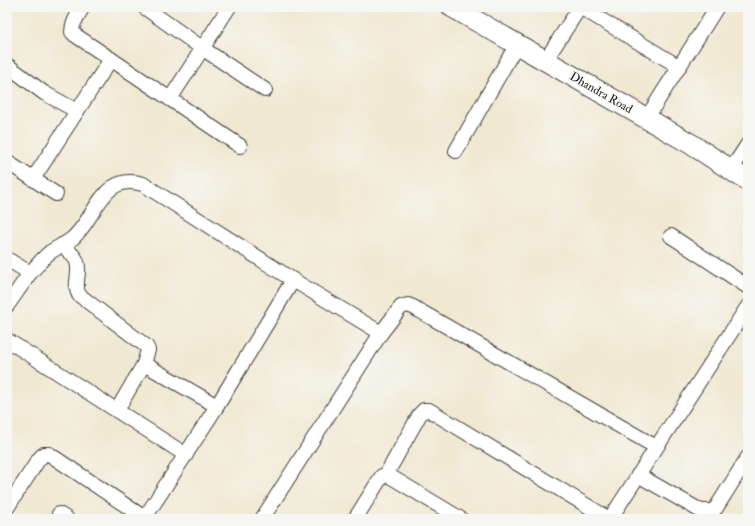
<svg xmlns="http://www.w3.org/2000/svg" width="755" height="526" viewBox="0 0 755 526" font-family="'IM FELL Double Pica',serif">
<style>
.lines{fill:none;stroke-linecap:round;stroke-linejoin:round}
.street-casing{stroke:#3c3b37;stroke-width:16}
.secondary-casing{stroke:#3c3b37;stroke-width:22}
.street{stroke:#fff;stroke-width:14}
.secondary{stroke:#fff;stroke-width:20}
.labels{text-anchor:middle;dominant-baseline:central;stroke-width:3.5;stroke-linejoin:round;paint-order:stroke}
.street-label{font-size:12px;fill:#1c1c1c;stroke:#f6f6f2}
</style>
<rect width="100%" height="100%" fill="#f6f6f2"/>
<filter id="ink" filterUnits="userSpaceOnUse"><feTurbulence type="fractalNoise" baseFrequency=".025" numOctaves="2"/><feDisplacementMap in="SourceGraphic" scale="8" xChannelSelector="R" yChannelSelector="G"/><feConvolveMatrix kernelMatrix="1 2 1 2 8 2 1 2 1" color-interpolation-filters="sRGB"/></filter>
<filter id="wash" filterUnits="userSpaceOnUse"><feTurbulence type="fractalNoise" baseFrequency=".012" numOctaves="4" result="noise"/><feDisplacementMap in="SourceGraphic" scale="16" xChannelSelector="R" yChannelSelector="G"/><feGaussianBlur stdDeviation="0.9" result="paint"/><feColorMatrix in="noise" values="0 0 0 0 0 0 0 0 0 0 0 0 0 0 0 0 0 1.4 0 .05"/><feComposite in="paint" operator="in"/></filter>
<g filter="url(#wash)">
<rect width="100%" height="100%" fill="#f0e8d1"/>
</g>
<g filter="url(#ink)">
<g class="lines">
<defs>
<g id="street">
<path d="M83 7C78 15 72 22 72 32L75 35 240 146"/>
<path d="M144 7 202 48 265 90"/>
<path d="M580 7 678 66"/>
<path d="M545 61 580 7"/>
<path d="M7 65 44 93 77 111"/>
<path d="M170 99 229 7"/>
<path d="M646 119 717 7"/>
<path d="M456 151 517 44"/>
<path d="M7 162 56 194"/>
<path d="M731 170 748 144"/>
<path d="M33 179 111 59"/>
<path d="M671 236 748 287"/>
<path d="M62 245C67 250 75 255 77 262 81 273 73 285 79 295L146 346 148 350 144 364 117 410"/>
<path d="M7 259 30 273 7 306"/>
<path d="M30 273C36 267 42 259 49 253 57 247 67 244 74 237 97 215 103 172 143 184L293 280"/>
<path d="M7 340 186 455"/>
<path d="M144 364 217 406"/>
<path d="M386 475 420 414 424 410H429L609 519"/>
<path d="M638 475 701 511H712L716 508 748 457"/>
<path d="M7 508 39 459 44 454H49L146 519"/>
<path d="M59 514 67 519"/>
<path d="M144 519 217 406 293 280 381 333"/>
<path d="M262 519 381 333 401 307 408 305 413 307 656 447"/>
<path d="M355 519 380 479 382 476 388 475 461 519"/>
<path d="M610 519 748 306"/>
</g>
<path id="secondary" d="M452 7 691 144 748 181"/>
</defs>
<!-- street casing -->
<use href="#street" class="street-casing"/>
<!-- secondary casing -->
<use href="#secondary" class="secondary-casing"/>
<!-- street -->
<use href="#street" class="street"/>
<!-- secondary -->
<use href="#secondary" class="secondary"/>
</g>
</g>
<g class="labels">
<!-- street labels -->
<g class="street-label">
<text transform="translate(601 93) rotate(30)">Dhandra Road</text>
</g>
</g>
<!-- margin -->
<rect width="755" height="526" fill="none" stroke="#f6f6f2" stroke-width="24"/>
</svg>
